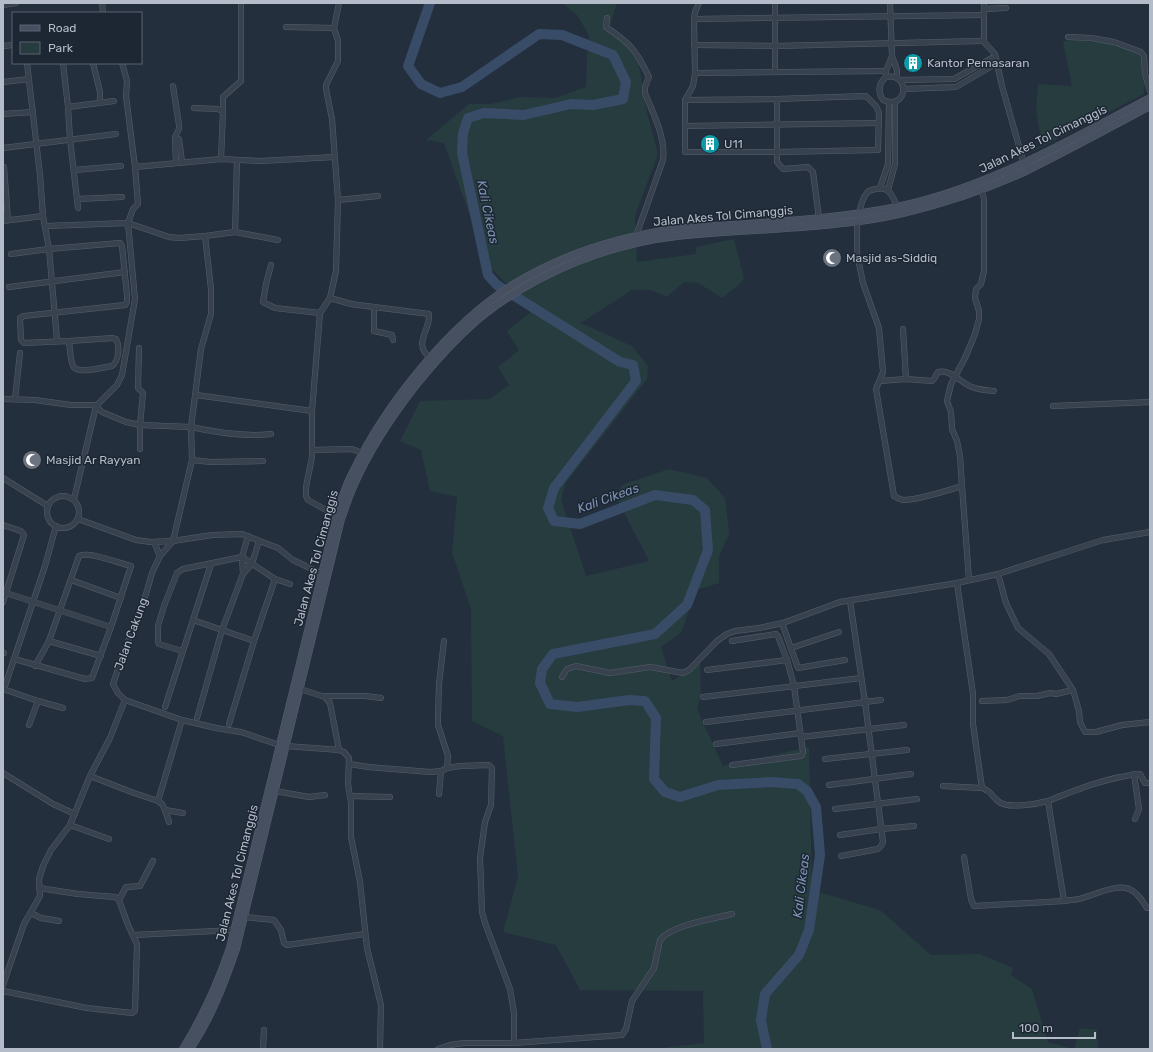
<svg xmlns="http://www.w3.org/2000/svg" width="1153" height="1052" viewBox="0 0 1153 1052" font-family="Rubik,sans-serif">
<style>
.green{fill:#263c3f}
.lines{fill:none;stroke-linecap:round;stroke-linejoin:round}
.river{stroke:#394c67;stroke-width:10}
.minor-casing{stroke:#565f6c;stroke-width:6}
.secondary-casing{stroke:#565f6c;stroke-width:8}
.minor{stroke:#38414e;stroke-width:5}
.secondary{stroke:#465061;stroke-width:7}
.labels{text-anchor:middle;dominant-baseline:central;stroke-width:3;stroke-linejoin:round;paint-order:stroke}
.poi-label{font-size:12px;fill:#b4bcc9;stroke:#1d2633;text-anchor:start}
.street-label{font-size:12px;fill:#b4bcc9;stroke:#1d2633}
.water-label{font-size:13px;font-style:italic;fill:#7c92b1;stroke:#1d2633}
</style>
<rect width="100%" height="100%" fill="#242f3e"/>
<!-- green -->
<g class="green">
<path d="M562 3H617L609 29 637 53 647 112 658 154 635 216 637 262 696 254V247L734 239 744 278 741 283 722 298 698 283 684 282 667 297 650 290H632L581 323 632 346 648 366 647 379 565 484 561 500 586 576 649 561 615 495 622 485 669 469 707 478 725 498 728 521 729 534 719 556V583L696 590 681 633 661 647 672 681 700 663 701 694 697 709 723 766 809 747 812 890 880 910 931 955 980 954 1013 968 1011 975 1032 989 1048 1042 1074 1049 1080 1028 1097 1030 1098 1049H654L704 1043 703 991 580 990 556 945 503 932 518 877 503 736 472 721 471 609 452 553 457 497 430 491 421 450 400 441 420 401 490 399 509 385 498 367 519 350 507 331 538 306 512 289 487 264 444 143 426 140 469 104H491L520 97 555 98 586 87 587 56 589 35 577 15Z"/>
<path d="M1073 40 1110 43 1146 55 1144 94 1022 157 1042 145 1036 110 1038 84 1072 86 1063 41Z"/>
</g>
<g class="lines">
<!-- river -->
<path class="river" d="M430 3 408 66 421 84 440 93 462 87 539 34 562 35 613 55 626 82 623 99 593 105 571 104 524 115 484 113 468 118 463 133 462 153 488 275 497 285 620 362 633 365 636 381 554 488 548 508 554 521 580 524 655 495 693 500 705 510 708 550 687 605 655 634 553 654 542 669 540 683 550 704 577 707 629 700 645 701 656 718 654 779 665 792 680 797 718 785 771 782 798 784 807 791 816 807 820 855 809 930 799 955 765 994 761 1020 767 1049"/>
<defs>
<g id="minor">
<path d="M102 3 103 13"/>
<path d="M890 3 892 56 897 70V78"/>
<path d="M3 5 16 3"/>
<path d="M984 9 1006 8"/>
<path d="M607 18 606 27C631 44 636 50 649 77L645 87V93C653 114 666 137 663 160L636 236"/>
<path d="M694 19 984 15V3"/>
<path d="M286 27 334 28"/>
<path d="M1068 37 1091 38 1114 42 1141 52 1144 56 1145 74 1150 91"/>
<path d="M983 41 995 54 1002 86 1024 164"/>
<path d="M694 45 775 46 981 41 984 39V15"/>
<path d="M3 46 13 45"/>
<path d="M27 63 40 175 43 216 49 249 57 340"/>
<path d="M63 63 68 107 70 139 78 208"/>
<path d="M93 63 100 92V103"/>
<path d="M775 72V3"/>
<path d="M695 73 886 71"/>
<path d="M886 77C911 72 908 111 883 100 878 92 878 84 886 77V71L892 56"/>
<path d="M900 80 954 79 992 58"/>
<path d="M3 82 29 79"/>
<path d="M173 86 179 125V129L175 137 176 163"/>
<path d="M904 89 956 87 992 66"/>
<path d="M777 99V162L783 169 808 167 813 172 819 218"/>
<path d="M685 100 777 99 866 96 876 106 879 113 878 150 777 152H685V100L693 86 695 73 694 19 695 12 699 3"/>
<path d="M68 107 114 101"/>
<path d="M194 108 217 109 223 111 221 159"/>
<path d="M223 111V97L241 81V3"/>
<path d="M3 114 33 112"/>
<path d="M685 126 879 123"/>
<path d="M179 139 182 162"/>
<path d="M3 148 116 134"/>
<path d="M4 167 8 220"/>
<path d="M135 167 221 159 260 161 335 157"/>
<path d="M74 170 121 166"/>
<path d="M880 188 888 164 889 102"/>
<path d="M888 190 895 164V102"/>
<path d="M77 199 122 197"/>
<path d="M338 200 378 196"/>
<path d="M859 213C861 207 862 198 867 193 869 190 872 190 876 189 889 186 893 196 897 207"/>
<path d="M3 221 43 216"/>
<path d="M857 221V254L863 283 879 328 883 372 876 389 894 496C897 498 899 499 903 500 919 500 946 491 962 486L969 580"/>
<path d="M46 226 128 223 169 237 179 238 205 236"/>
<path d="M235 232 237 161"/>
<path d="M11 254 49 249 120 243 122 246 127 295V302L125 305 24 316 20 318 21 340 24 343 69 341C70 348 70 359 73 366 77 375 104 367 112 366 119 361 120 346 116 339L113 338 69 341"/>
<path d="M271 265 266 284 263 302 275 308 320 313"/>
<path d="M9 287 125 272"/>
<path d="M330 298 351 304 374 307V331L392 335 393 340"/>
<path d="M374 307 429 314C431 330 412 343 430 358"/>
<path d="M903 329 906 379"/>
<path d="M139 348 138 388 143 393 140 425V449"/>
<path d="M880 381 906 379 932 381 934 379 938 372C951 369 961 383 972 387 979 390 986 390 994 391"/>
<path d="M196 395 312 411"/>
<path d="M3 399 35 400 71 405H95L102 412 126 422 140 425 191 427 201 349 211 314V289L205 236 235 232 278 240"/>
<path d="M15 399 20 353"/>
<path d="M1053 406 1150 402"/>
<path d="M312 450 352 449 362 453"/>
<path d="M192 460 211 462 263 461"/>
<path d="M3 478 48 506"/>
<path d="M962 486 960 456 957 441 952 429 951 412 947 401 951 384 965 358 975 334 979 319V311L975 298 976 289 981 284 984 271V199L981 189"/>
<circle cx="63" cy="512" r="16"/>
<path d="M74 499 96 406 117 385 122 375 135 299 128 223 133 209 138 204 135 167 126 96 127 81 122 63"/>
<path d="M337 513 326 510 308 500 306 496V487L312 457V411L320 313 330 298 336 271 338 200 332 119 326 89V85L338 61V41L334 28 339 3"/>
<path d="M78 519 136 540 151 542 173 541 212 535 242 534 278 548 293 560 322 574"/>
<path d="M3 525 21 531 24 535 3 602"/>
<path d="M154 542 160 556"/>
<path d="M243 574 252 564 259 541"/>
<path d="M998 574 1006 603 1018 628 1049 654 1073 690 1079 711 1080 722 1085 732H1096L1122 725 1150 722"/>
<path d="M71 580 121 598"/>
<path d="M957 583 973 694V724L982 788C993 792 991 796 999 802 1008 809 1037 804 1048 801L1064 901C1069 900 1074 900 1079 899 1093 896 1118 882 1131 890 1138 893 1143 902 1147 908H1150"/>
<path d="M6 593 111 627"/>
<path d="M193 620 254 641"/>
<path d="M782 623 798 668 845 660"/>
<path d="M49 641 101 656"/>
<path d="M444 641 439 684 438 716V725L448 756 447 768"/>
<path d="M791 648 839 632"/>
<path d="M182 651 159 644 158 642V626L164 606 177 573 183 569 242 557 275 579 290 584"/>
<path d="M3 653H4"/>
<path d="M18 660 85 679 92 678 111 627 131 566C118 563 90 551 79 556L49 641 35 666"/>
<path d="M707 670 787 660"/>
<path d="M562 677 567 669 576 666 610 673 650 667 683 673 689 670 717 641 727 634 735 631 759 628 783 623 840 602 957 583 998 574 1103 540 1150 532"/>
<path d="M3 689 38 701 63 708"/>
<path d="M4 689 45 566 56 526"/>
<path d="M300 689 325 697 330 703 339 750"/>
<path d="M323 696H365L381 698"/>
<path d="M703 697 861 678"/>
<path d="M125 700 182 720 216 728 241 732 279 745"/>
<path d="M982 701 1007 700 1020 696H1037L1050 693 1056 694 1073 690"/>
<path d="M165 707 211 564"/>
<path d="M197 718 222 630 243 574 242 557 248 536"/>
<path d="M706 722 881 700"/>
<path d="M229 724 254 641 275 579"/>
<path d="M29 725 38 701"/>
<path d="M801 737 904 725"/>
<path d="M716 744 800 733"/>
<path d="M286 746 339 750 344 752 349 758 348 784 351 803V837L360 882 367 948 381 1005 380 1049"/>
<path d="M825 759 907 750"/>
<path d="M350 764 368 767 430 772 441 771 447 768 460 766 489 765 492 768 491 805 485 822 480 858 482 912 485 923 510 989 514 1013V1043"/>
<path d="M732 765 800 756 802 755 803 752 794 686 787 660 778 636 776 634 732 641"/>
<path d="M3 773 53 804 75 814"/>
<path d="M1134 774 1139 809 1135 819"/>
<path d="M90 776 134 793 158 801 162 804 165 810 169 822"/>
<path d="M829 785 911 774"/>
<path d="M943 786 982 788"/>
<path d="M275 791 309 797 325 795"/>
<path d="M439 794 441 771"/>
<path d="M350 796 390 797"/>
<path d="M158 801 182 720"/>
<path d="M1048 801C1078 789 1108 777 1140 774L1145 783H1150"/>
<path d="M835 809 917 799"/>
<path d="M165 810 183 813"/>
<path d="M70 825 109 839"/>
<path d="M840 835 881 829 914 826"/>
<path d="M841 856 878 849 881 846 883 842 865 702 850 601"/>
<path d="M964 857 971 899 974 906 1064 901"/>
<path d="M119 900 126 887 140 886 153 861"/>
<path d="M31 913 41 918 59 921"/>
<path d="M245 917 274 920 281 930 284 943 287 945 365 934"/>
<path d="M134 935 235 930"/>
<path d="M3 985 24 924 40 896 39 879 43 866 51 850 70 825 90 776 110 738 125 700 118 693 113 684 122 657 146 594 152 573 160 556 173 541 192 460 191 427C218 433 244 437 271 434"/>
<path d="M3 991 87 1008 132 1013 135 1011 137 944 128 925 119 900 115 897 78 894 39 888"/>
<path d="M263 1049 264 1030"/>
<path d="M438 1049 450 1045 464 1043H514L622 1035 626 1029 632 1001 654 968 660 940C671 925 713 919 732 914"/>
</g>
<g id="secondary">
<path d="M183 1049C203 1017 218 983 230 948L337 513C342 499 346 485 353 472 386 404 450 323 516 283 564 254 620 237 675 229 695 227 714 226 733 225 788 221 843 218 897 207 988 188 1068 141 1150 98"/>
<path d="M190 1049C211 1018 224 984 236 949L341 519C345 509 348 498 353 487 369 450 391 417 416 385 437 359 460 333 487 312 542 271 608 244 677 236 752 228 829 230 903 213 945 203 987 189 1026 171 1068 150 1109 128 1150 106"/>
</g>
</defs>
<!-- minor casing -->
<use href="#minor" class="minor-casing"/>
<!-- secondary casing -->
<use href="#secondary" class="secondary-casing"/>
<!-- minor -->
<use href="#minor" class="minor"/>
<!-- secondary -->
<use href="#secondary" class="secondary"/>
</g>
<!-- icons -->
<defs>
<symbol id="building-disc" viewBox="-11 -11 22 22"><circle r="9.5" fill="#0f9aa8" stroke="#1d2633"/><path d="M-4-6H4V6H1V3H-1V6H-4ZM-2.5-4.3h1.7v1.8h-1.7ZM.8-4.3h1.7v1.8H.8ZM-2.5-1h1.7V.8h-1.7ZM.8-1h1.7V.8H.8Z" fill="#fff"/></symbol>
<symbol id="mosque-disc" viewBox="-11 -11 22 22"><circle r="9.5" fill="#6b7280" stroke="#1d2633"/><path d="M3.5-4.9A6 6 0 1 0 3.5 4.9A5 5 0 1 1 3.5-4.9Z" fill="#fff"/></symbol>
</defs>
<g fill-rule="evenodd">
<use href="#building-disc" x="902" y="52" width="22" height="22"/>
<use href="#building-disc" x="699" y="133" width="22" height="22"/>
<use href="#mosque-disc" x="821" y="247" width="22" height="22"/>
<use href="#mosque-disc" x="21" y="449" width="22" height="22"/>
</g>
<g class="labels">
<!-- poi labels -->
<g class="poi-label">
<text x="927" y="63">Kantor Pemasaran</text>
<text x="724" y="144">U11</text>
<text x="846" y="258">Masjid as-Siddiq</text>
<text x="46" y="460">Masjid Ar Rayyan</text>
</g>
<!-- street labels -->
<g class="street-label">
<text transform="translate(1043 139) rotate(-26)">Jalan Akes Tol Cimanggis</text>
<text transform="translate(723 216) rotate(-5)">Jalan Akes Tol Cimanggis</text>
<text transform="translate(316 558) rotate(-75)">Jalan Akes Tol Cimanggis</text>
<text transform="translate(131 634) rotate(-70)">Jalan Cakung</text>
<text transform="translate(237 873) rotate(-76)">Jalan Akes Tol Cimanggis</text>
</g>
<!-- water labels -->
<g class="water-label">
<text transform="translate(488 212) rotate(78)">Kali Cikeas</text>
<text transform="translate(608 498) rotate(-20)">Kali Cikeas</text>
<text transform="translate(801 886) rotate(-83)">Kali Cikeas</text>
</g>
</g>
<!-- border -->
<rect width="1153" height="1052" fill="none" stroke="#b4bcc9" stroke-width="8"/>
<!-- legend -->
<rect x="12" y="12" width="130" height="52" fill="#1d2633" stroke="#59626f"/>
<rect x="20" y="25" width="20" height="6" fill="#465061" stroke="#59626f"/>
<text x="48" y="32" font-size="12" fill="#b4bcc9">Road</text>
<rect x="20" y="42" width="20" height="12" fill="#263c3f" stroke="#59626f"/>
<text x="48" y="52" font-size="12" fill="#b4bcc9">Park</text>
<!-- scale -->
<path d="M1013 1032v6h82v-6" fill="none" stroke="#b4bcc9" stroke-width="2"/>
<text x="1019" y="1032" font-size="12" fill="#b4bcc9" stroke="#1d2633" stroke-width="3" paint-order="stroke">100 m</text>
</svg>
